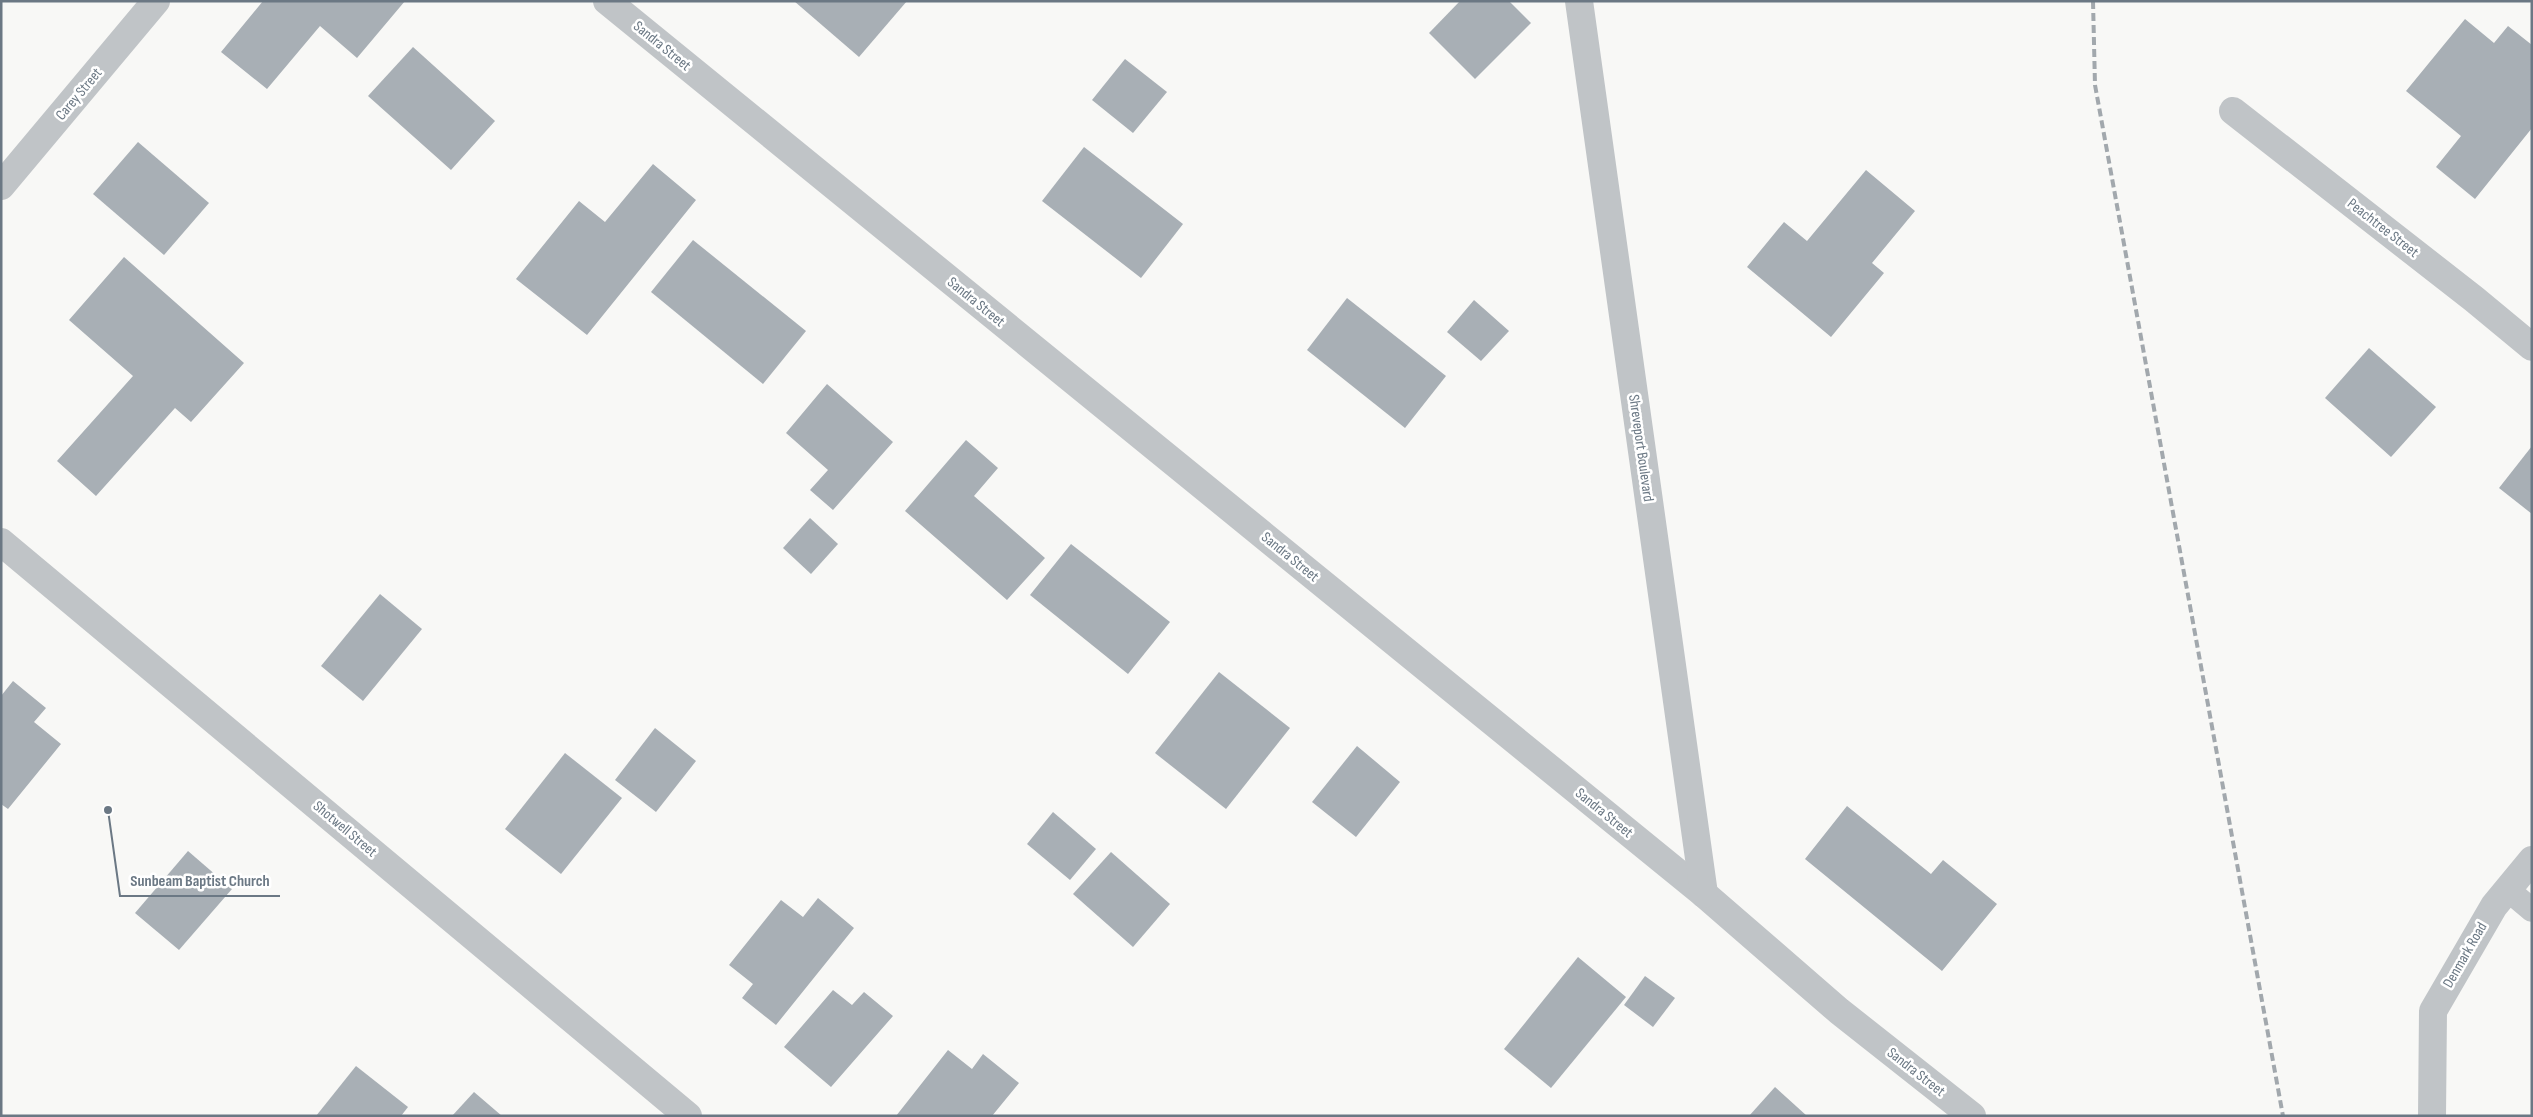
<svg xmlns="http://www.w3.org/2000/svg" width="2533" height="1117" viewBox="0 0 2533 1117" font-family="'Sofia Sans Condensed',sans-serif">
<style>
.building{fill:#a8afb5}
.lines{fill:none;stroke-linecap:round;stroke-linejoin:round}
.lane{stroke:#c0c4c7;stroke-width:24}
.street{stroke:#c0c4c7;stroke-width:28}
.rail{stroke:#a2a8ad;stroke-width:4;stroke-dasharray:8 4;stroke-linecap:butt}
.labels{text-anchor:middle;dominant-baseline:central;stroke-width:5;stroke-linejoin:round;paint-order:stroke}
.street-label{font-size:15px;fill:#6b7884;stroke:#fff}
.leader{fill:none;stroke:#6b7884;stroke-width:2}
.callout-dot{fill:#6b7884;stroke:#fff;stroke-width:2}
.callout-label{font-size:16px;text-anchor:middle;font-weight:bold;fill:#6b7884;stroke:#fff;stroke-width:5;stroke-linejoin:round;paint-order:stroke}
</style>
<rect width="100%" height="100%" fill="#f8f8f6"/>
<!-- building -->
<g class="building">
<path d="M263 1H405L357 58 320 26 267 89 221 52Z"/>
<path d="M794 1H907L859 57Z"/>
<path d="M1460 1H1509L1531 23 1475 79 1429 33Z"/>
<path d="M2465 19 2494 43 2508 26 2532 45V128L2475 199 2436 167 2461 136 2406 91Z"/>
<path d="M413 47 495 121 451 170 368 96Z"/>
<path d="M1125 59 1167 92 1133 133 1092 100Z"/>
<path d="M138 142 209 203 164 255 93 194Z"/>
<path d="M1084 147 1183 224 1141 278 1042 201Z"/>
<path d="M653 164 696 200 587 335 516 279 579 201 605 222Z"/>
<path d="M1866 170 1915 211 1872 263 1884 273 1831 337 1747 267 1784 222 1807 241Z"/>
<path d="M693 240 806 331 763 384 651 292Z"/>
<path d="M124 257 244 363 191 422 175 408 96 496 57 461 133 376 69 320Z"/>
<path d="M1347 298 1446 376 1405 428 1307 350Z"/>
<path d="M1474 300 1509 331 1481 361 1447 332Z"/>
<path d="M2369 348 2436 407 2391 457 2325 398Z"/>
<path d="M827 384 893 442 833 510 810 490 828 470 786 433Z"/>
<path d="M966 440 998 468 974 496 1045 558 1007 600 905 511Z"/>
<path d="M2532 446V514L2499 488Z"/>
<path d="M810 518 838 544 811 574 783 548Z"/>
<path d="M1071 544 1170 622 1128 674 1030 595Z"/>
<path d="M380 594 422 629 363 701 321 666Z"/>
<path d="M1219 672 1290 728 1226 809 1155 753Z"/>
<path d="M13 681 46 708 34 722 61 744 8 809 1 804V696Z"/>
<path d="M655 728 696 761 656 812 615 780Z"/>
<path d="M1357 746 1400 782 1356 837 1312 802Z"/>
<path d="M565 753 622 798 561 874 505 829Z"/>
<path d="M1847 806 1931 874 1943 860 1997 904 1942 971 1805 859Z"/>
<path d="M1053 812 1096 849 1070 880 1027 844Z"/>
<path d="M188 851 232 889 179 950 135 913Z"/>
<path d="M1111 852 1170 904 1133 947 1073 894Z"/>
<path d="M818 898 854 928 776 1025 742 998 753 984 729 965 781 900 803 917Z"/>
<path d="M1578 957 1626 997 1551 1088 1504 1049Z"/>
<path d="M1645 976 1675 998 1653 1027 1624 1005Z"/>
<path d="M833 990 852 1005 864 992 893 1016 831 1087 784 1047Z"/>
<path d="M948 1050 972 1069 983 1054 1019 1083 992 1116H896Z"/>
<path d="M356 1066 408 1107 401 1116H316Z"/>
<path d="M1775 1087 1807 1116H1749Z"/>
<path d="M474 1092 502 1116H452Z"/>
</g>
<g class="lines">
<!-- lane -->
<path class="lane" d="M2507 889 2532 910"/>
<!-- street -->
<g class="street">
<path d="M607 1 1704 894 1839 1011 1972 1116"/>
<path d="M1579 1 1704 894"/>
<path d="M2233 111 2474 299 2532 347"/>
<path d="M1 186 156 1"/>
<path d="M1 542 688 1116"/>
<path d="M2432 1116 2433 1011 2494 906 2532 860"/>
</g>
<!-- rail -->
<path class="rail" d="M2093 1 2095 85 2283 1116"/>
</g>
<g class="labels">
<!-- street labels -->
<g class="street-label">
<text transform="translate(662 46) rotate(39)">Sandra Street</text>
<text transform="translate(79 94) rotate(-50)">Carey Street</text>
<text transform="translate(2383 228) rotate(38)">Peachtree Street</text>
<text transform="translate(976 302) rotate(39)">Sandra Street</text>
<text transform="translate(1641 448) rotate(82)">Shreveport Boulevard</text>
<text transform="translate(1290 557) rotate(39)">Sandra Street</text>
<text transform="translate(1604 813) rotate(39)">Sandra Street</text>
<text transform="translate(345 829) rotate(40)">Shotwell Street</text>
<text transform="translate(2465 955) rotate(-60)">Denmark Road</text>
<text transform="translate(1916 1072) rotate(38)">Sandra Street</text>
</g>
</g>
<!-- callouts -->
<path class="leader" d="M108 810L120 896H280"/>
<circle class="callout-dot" cx="108" cy="810" r="5"/>
<g class="callout-label">
<text x="200" y="886">Sunbeam Baptist Church</text>
</g>
<!-- border -->
<rect width="2533" height="1117" fill="none" stroke="#6b7884" stroke-width="5"/>
</svg>
